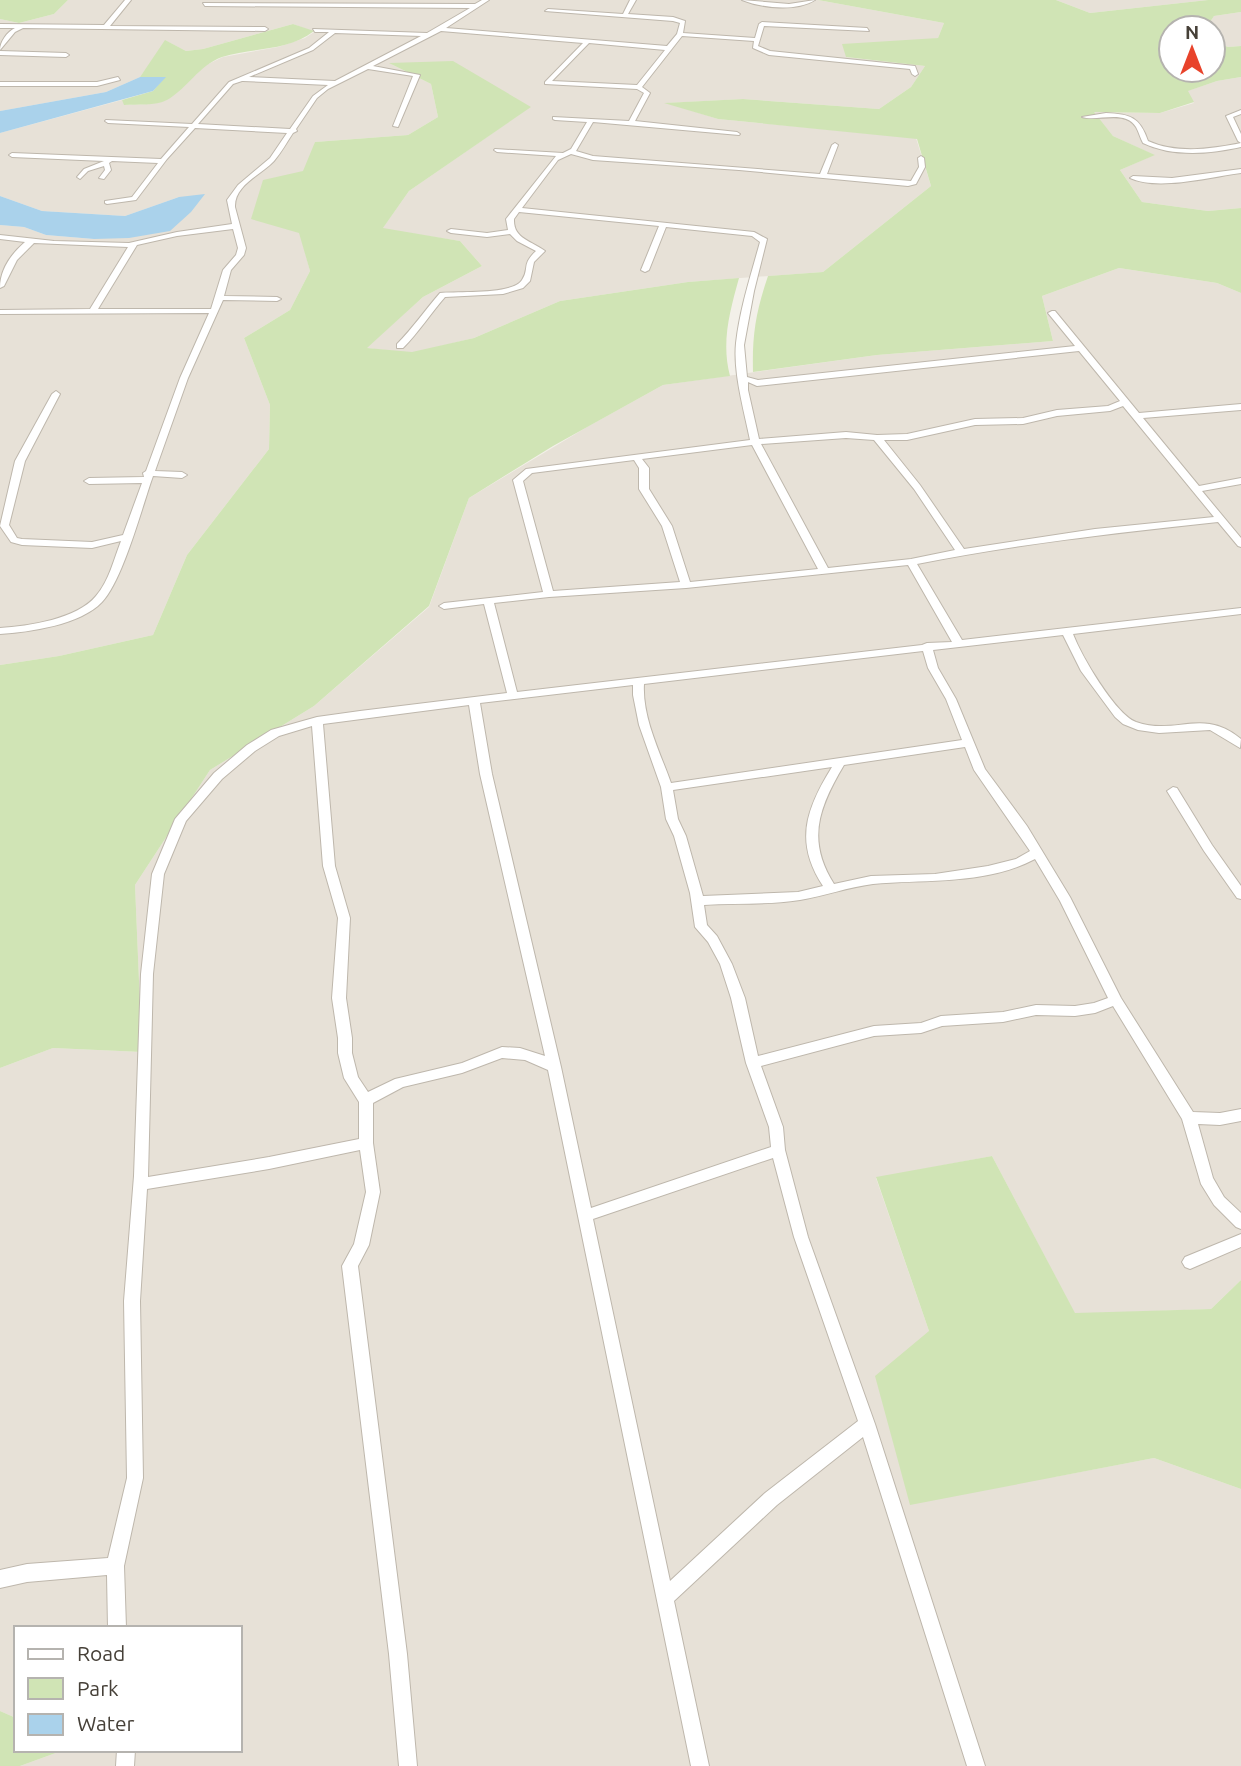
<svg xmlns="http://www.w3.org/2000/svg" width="1241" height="1766" viewBox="0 0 1241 1766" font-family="Ubuntu,sans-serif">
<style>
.residential{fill:#e7e1d7}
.green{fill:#d0e4b5}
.water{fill:#aad2eb}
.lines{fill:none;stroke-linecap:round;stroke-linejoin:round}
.street-casing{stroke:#beb7ac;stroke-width:2}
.street{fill:#fff;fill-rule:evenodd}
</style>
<rect width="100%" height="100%" fill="#f3f0e9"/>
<!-- residential -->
<g class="residential">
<path d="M68 0H818L944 23 938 38 847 57 925 66 911 87 879 109 743 99 667 103 718 119 916 138 931 186 823 272 688 282 560 301 474 338 412 353 366 348 423 297 482 266 460 241 382 229 409 191 530 107 391 64 431 84 438 117 408 135 315 142 300 233 310 271 290 310 244 338 270 405 269 449 187 555 153 635 59 656 0 665V225L24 227 46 235 94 239 179 197 125 216 42 211 0 196V133L122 100 125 105 150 104 166 100 202 67 223 57 278 47 305 38 314 32 293 24 203 49 186 51 166 41 140 77 106 92 0 111V19L19 23 54 14Z"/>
<path d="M1056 0H1208L1090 13Z"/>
<path d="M1241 12V46L1228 47 1213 41V28H1206L1214 16Z"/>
<path d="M1241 77V208L1208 211 1142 202 1120 170 1154 155 1113 136 1093 112 1160 113 1194 103 1187 91 1217 81Z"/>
<path d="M1119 268 1217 283 1241 293V1280L1211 1309 1075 1314 992 1156 876 1178 929 1331 1054 1477 1154 1458 1241 1489V1766H20L64 1750H240V1628H16V1718L0 1711V1068L53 1048 142 1052 135 885 210 770 314 706 429 607 469 498 587 427 663 385 877 355 1053 341 1042 296Z"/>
</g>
<!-- green -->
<g class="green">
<path d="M0 0H68L54 14 19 23 0 19Z"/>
<path d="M818 0H1056L1090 13 1208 0H1241V12L1214 16 1206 28H1171V70H1213V41L1228 47 1241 46V77L1217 81 1188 91 1194 102 1160 113 1094 112 1113 136 1155 155 1120 170 1142 202 1208 211 1241 208V293L1217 283 1119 268 1042 296 1053 341 877 355 753 372C752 335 756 311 768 276L823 272 931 186 917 139 718 119 664 103 743 99 879 109 911 87 925 66 846 57 842 44 938 38 944 23Z"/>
<path d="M293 24 314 31C287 52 253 47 222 57 198 66 188 88 167 100 155 106 138 104 124 105L122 100 153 91 165 77H140L165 40 186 51 203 49Z"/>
<path d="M453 61 531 107 409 191 383 228 460 241 482 266 423 297 367 348 412 352 474 338 560 301 688 282 739 278C730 311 721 342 730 376L663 385 553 446 469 498 429 606 314 706 210 770 135 885 142 1052 53 1048 0 1068V665L59 656 153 635 187 555 269 449 270 405 244 338 290 310 310 271 299 233 251 219 263 180 303 171 315 142 408 135 438 117 431 84 389 63Z"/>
<path d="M992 1156 1075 1313 1211 1309 1241 1280V1489L1154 1458 910 1505 875 1376 929 1331 876 1177Z"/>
<path d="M0 1711 16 1718V1750H64L20 1766H0Z"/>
</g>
<!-- water -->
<g class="water">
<path d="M140 77H166L153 91 0 133V111L106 92Z"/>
<path d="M205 194 191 212 170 231 129 238 94 239 46 235 24 227 0 225V196L42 211 125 216 179 197Z"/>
</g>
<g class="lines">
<defs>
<g id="street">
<path d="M125 0H131L110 26 265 27 268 29 265 31 23 28 15 32 0 50C0 42 7 32 15 28H0V24L104 25Z"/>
<path d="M482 0H489L446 28 667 46 677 34 680 23 673 21 545 11 548 9 623 14 630 0H636L628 14 673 17 685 21 683 33 755 38 759 24 762 22 867 28 869 31 764 26 758 46 770 51 915 66 918 74 915 76 912 74 910 69 769 55 753 48 754 41 682 36 642 87 650 93 635 121 737 132 740 134 739 135 593 122 576 151 593 156 820 174 832 145 835 143 838 145 827 174 911 181 919 167 918 158 921 156 924 158 925 167 916 184 908 186 739 170 593 160 571 154 558 160 522 208 754 232 767 239 754 291 744 345 747 377 758 380 1075 346 1048 313 1052 311H1055L1139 413 1241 404V410L1143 418 1199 486 1241 478V484L1202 491 1241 538V547L1238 546 1218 522C1117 533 1016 544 917 564L962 640 1241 608V614L1073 634C1081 655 1115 714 1136 722 1176 736 1203 707 1241 739L1240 748 1210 730 1159 733 1138 730 1123 724 1115 717 1081 671 1063 635 933 650 938 668 956 699 985 769 1027 826 1070 897 1121 998 1193 1112 1220 1113 1241 1109V1121L1220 1125 1198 1124 1213 1178 1224 1197 1241 1213V1229L1236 1227 1214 1205 1201 1184 1182 1119 1113 1006 1095 1013 1075 1016 1036 1015 1003 1022 942 1026 921 1033 874 1036 761 1066 783 1127 785 1150 808 1237 875 1424 985 1766H967L863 1437 777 1505 674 1601 709 1766H691L548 1070 525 1060 502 1058 462 1073 403 1087 373 1103V1143L380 1192 369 1245 358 1266 407 1654 417 1766H399L389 1654 342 1266 354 1244 366 1192 360 1150 269 1169 147 1189 140 1301 143 1478 124 1566 126 1628H108L107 1575 27 1582 0 1588V1570L27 1564 108 1558 127 1478 124 1301 134 1176 141 974 152 874 175 819 214 773 247 745 271 730 317 717 360 711 507 693 484 604 444 609 439 606 444 603 543 592 513 480 526 469 750 440C744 410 733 373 736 343 740 308 751 275 760 242L752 236 666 227 649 270 645 272 641 270 659 226 519 212 514 219C513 239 532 241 545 251L534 262 530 281 523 288 503 294 445 297C430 314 419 332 403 348H397V344C413 328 425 310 440 293 457 291 513 295 522 280 530 268 521 265 536 251L517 241 510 234 487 237 451 233 447 231 451 229 487 233 508 230 506 219 556 156 497 152 494 150 495 149 563 153 571 149 587 122 555 120 553 119V117L629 121 644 93 637 89 545 84V82L583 43 441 31 373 66 420 75 398 127 393 126 413 76 368 69 328 89 317 98 296 129 297 131 293 133C287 142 281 153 274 161 261 175 234 185 235 207L246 248 244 255 231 270 224 296 277 297 281 299 277 301 223 300 188 378 155 471 182 472 187 475 182 478 153 476C142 507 123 580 102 602 80 625 30 632 0 634V628C29 626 77 619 96 596 109 581 114 559 121 541L92 548 22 545 11 542 0 526 15 461 52 394 56 391 60 394 25 461 9 525 17 538 22 539 92 542 123 535 142 483 89 484 84 481 89 478 144 477 143 473 146 471 180 378 209 313 0 314V310L90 309 128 247 34 243 17 260 4 286 0 288C0 270 11 254 25 242L0 239V235L54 241 129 243 177 232 232 224 227 200 238 185 270 158 287 133 195 128 167 159 136 200 107 204 105 203V201L132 197 158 163 112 161 109 163 111 170 104 179 99 178 105 170 104 166 88 171 80 179 77 177 84 169 104 161 12 157 9 155 12 153 161 159 189 127 108 123 105 121 106 120 192 124 229 82 309 48 329 32H315L313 29 427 33 470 8 205 6 203 3 475 4ZM335 33 421 36 335 81 249 77 313 50ZM589 43 665 50 637 85 552 81ZM242 81H243L328 85 313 96 290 129 198 124 233 84ZM233 229 238 248 236 255 223 270 211 309H98L137 245 177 236ZM1079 351 1120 401 1108 406 1057 410 1023 418 975 419 907 434 877 435 846 432 759 439 748 390V382L757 386ZM1123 406 1214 517 1095 529 964 549 920 485 884 440H907L975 425 1023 424 1057 416 1110 411ZM846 438 874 440 914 489 955 550 911 559 828 568 761 444ZM752 445 818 569 690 582 672 526 649 489V468L642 459ZM634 460 639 468V489L662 526 680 582 553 591 523 481 532 473ZM908 565 952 642 927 643 922 645 517 692 494 603 549 597 686 588ZM923 651 928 668 946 699 962 740 671 783C660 752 642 717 644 684ZM633 685V695L639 725 661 787 666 819 674 836 690 893 695 927 708 942 720 964 731 998 746 1063 769 1127 771 1147 591 1208 561 1067 492 774 480 703ZM469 705 480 774 545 1056 520 1048 502 1047 462 1063 395 1079 368 1092 358 1077 352 1053V1038L346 998 350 918 335 866 323 724ZM312 726 323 866 338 918 332 998 338 1038V1053L344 1078 359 1102V1139L269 1157 148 1177 153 974 164 874 186 821 222 779 255 751 279 736ZM965 747 974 770 1030 851 1016 859 988 866 935 874 871 876 834 884C806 840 819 807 844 765ZM832 767C806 809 794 842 823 886L798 892 703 896 686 836 678 819 673 790ZM1035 859 1060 901 1108 998 1094 1003 1075 1006 1036 1005 1003 1012 941 1016 921 1023 874 1026 758 1056 745 998 732 964 717 936 707 925 704 905C735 903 769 905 800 900 825 896 848 887 873 884 926 879 986 885 1035 859ZM773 1158 794 1237 858 1421 765 1493 670 1581 593 1219Z"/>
<path d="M742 0 789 4 815 0C796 12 762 8 742 0Z"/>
<path d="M0 51 66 53 69 55 66 57 0 55Z"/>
<path d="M118 77 120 80 97 86H0V82H97Z"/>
<path d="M1241 110V114L1233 117 1241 134V143L1238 141 1226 116Z"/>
<path d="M1106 113C1130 114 1140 117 1148 141 1176 154 1212 149 1241 143V147C1210 154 1172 157 1143 143 1140 138 1139 132 1136 127 1125 109 1097 122 1082 117Z"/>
<path d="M1241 169V173C1210 177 1158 191 1130 178L1133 176 1172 178Z"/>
<path d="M1173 787 1177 788 1212 845 1241 886V899L1237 898 1204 851 1167 791Z"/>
<path d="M1241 1234V1247L1190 1269 1185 1267 1182 1262 1185 1257Z"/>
<path d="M117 1750H135L134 1766H116Z"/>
</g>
</defs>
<!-- street casing -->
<use href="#street" class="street-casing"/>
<!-- street -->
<use href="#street" class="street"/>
</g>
<!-- legend -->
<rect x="14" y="1626" width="228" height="126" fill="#ffffff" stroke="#b5b3af" stroke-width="2"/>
<rect x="28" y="1649" width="35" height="10" fill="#ffffff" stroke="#b5b3af" stroke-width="2"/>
<text x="77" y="1661" font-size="21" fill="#464038">Road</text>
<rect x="28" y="1678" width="35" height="21" fill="#d0e4b5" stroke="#b5b3af" stroke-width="2"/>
<text x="77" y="1696" font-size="21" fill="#464038">Park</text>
<rect x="28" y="1714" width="35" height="21" fill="#aad2eb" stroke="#b5b3af" stroke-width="2"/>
<text x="77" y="1731" font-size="21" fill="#464038">Water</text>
<!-- north arrow -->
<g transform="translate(1192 49)"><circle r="33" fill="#ffffff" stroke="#b5b3af" stroke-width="2"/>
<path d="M0-5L12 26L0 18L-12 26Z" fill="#e8432b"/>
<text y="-10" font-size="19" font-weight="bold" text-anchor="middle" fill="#464038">N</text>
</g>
</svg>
